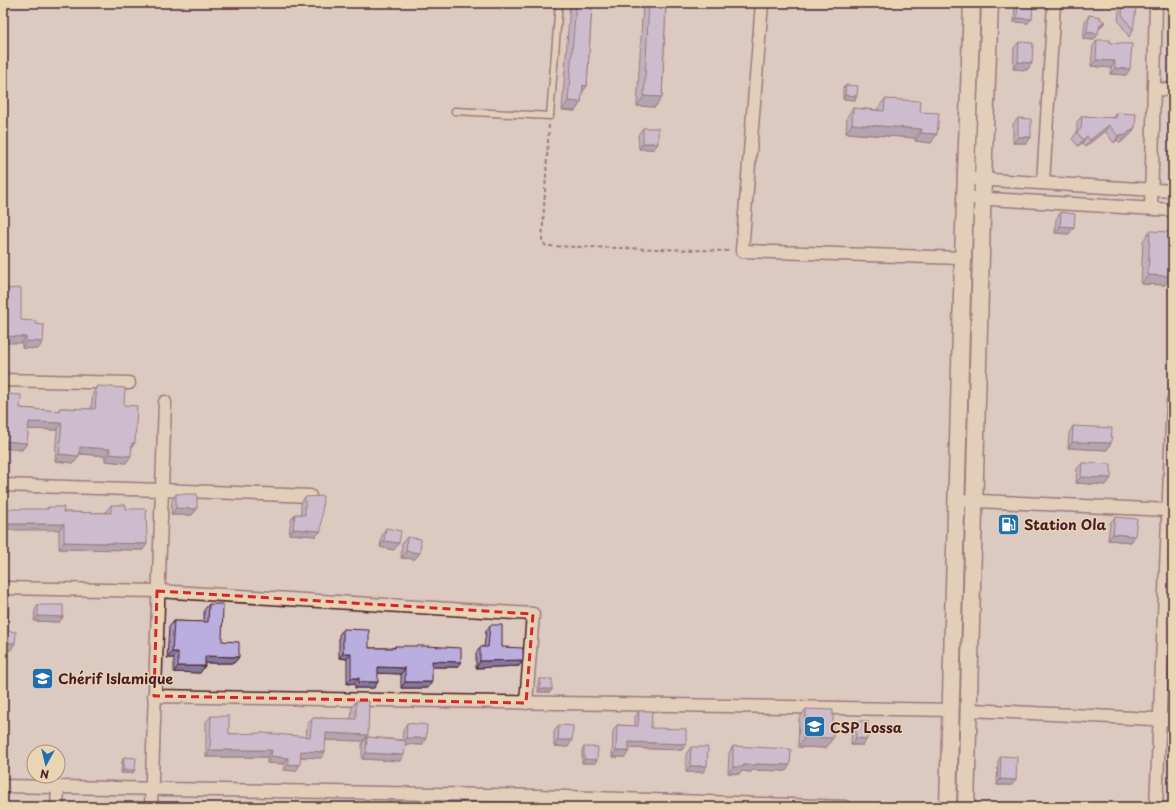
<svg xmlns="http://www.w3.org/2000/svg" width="1176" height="810" viewBox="0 0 1176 810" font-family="'Playpen Sans',sans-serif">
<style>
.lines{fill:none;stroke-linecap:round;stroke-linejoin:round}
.lane-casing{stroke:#4a1f2b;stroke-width:9}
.street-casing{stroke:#4a1f2b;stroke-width:15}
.secondary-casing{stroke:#4a1f2b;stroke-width:19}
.path{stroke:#4a1f2b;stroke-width:2;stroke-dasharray:4 3;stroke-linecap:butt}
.lane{stroke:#ead5b3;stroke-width:6}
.street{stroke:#ead5b3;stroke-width:12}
.secondary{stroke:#ead5b3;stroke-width:16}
.wall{fill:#a096c0;stroke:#4a1f2b}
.shaded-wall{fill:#827a9c;stroke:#4a1f2b}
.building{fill:#baaedf;stroke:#4a1f2b}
.marked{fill:none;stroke:#d62828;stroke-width:3;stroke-dasharray:8 5;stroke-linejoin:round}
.labels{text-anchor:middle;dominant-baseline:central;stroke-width:3;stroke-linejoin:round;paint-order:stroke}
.poi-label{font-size:14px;font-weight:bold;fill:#4a1f2b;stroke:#ead5b3;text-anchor:start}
</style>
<rect width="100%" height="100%" fill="#dcc9c0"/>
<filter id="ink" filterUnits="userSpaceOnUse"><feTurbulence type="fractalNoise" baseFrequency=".025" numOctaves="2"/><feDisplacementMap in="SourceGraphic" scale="8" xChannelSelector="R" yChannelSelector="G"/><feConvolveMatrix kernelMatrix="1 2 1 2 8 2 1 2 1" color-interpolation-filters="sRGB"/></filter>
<g filter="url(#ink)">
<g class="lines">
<defs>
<path id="lane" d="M455 111 550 116 559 3"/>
<g id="street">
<path d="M762 3 742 251 963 258"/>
<path d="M1154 89 1173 90"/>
<path d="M975 179 1173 191"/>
<path d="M1043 183 1054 3"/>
<path d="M974 198 1173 210"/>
<path d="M1151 208 1156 3"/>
<path d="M3 380 129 383"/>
<path d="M3 485 161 490 310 496"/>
<path d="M957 500 1168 510"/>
<path d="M3 588 157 591 533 614 526 703"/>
<path d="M154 696 952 710"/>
<path d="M970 710 1173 720"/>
<path d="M3 786 537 796 845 807"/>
<path d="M57 807 58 787"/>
<path d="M151 807 165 402"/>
<path d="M1156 807 1173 401"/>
</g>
<g id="secondary">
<path d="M948 807 963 258 972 3"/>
<path d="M966 807 983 179 990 3"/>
</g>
</defs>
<!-- lane casing -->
<use href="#lane" class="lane-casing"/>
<!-- street casing -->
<use href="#street" class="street-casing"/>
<!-- secondary casing -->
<use href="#secondary" class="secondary-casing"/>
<!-- path -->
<path class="path" d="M549 125 542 241 546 246 731 251"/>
<!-- lane -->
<use href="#lane" class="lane"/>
<!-- street -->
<use href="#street" class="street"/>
<!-- secondary -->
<use href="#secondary" class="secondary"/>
</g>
<!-- wall -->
<g class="wall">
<path d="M570 3H592L587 86 582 93 581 102 575 111 562 110Z"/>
<path d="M643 3H666L662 97 655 107 637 106Z"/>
<path d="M1015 3H1033L1028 23 1014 22Z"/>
<path d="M1123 5 1133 30 1129 37 1118 20 1119 11Z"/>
<path d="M1089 15 1100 19 1105 22 1100 28 1099 29 1094 40 1083 39 1085 22Z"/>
<path d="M1097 40 1126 75 1110 74 1111 68 1091 66 1093 46Z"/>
<path d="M1019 42 1032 63 1027 70 1013 69 1014 48Z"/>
<path d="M846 85 855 100 843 99V88Z"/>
<path d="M885 99 920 112 931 143 915 141V138L846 133 847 117 853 108 878 110V108Z"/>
<path d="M1117 113 1135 127 1131 134 1120 143 1117 140 1114 143 1105 131 1085 147 1082 143 1078 146 1072 139 1077 132V122L1082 116 1113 118Z"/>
<path d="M1018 118 1031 137 1027 143H1013V124Z"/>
<path d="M643 128 658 143 654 149H639L638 135Z"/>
<path d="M1061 212 1069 234 1055 233 1056 219Z"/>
<path d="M1150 231 1171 276 1165 285 1141 284 1143 241Z"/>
<path d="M21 320 36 324 38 349 22 348Z"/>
<path d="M97 386 124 405 131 448 126 463 105 461V456L79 454 74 463 55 461 57 430 28 429 27 443 22 450 3 448V394L20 408 57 411 60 408 91 409 93 393Z"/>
<path d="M1073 426 1111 443 1107 450 1068 448 1069 433Z"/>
<path d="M1082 463 1111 478 1106 485 1076 483 1077 469Z"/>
<path d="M176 494 197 509 192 515H171L172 500Z"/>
<path d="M305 497 316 536 289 534 291 520 295 514 301 515V503Z"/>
<path d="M111 505 126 509 143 550 59 549V530L46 509 48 507 63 512 106 513V511Z"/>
<path d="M1115 517 1135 536 1131 542 1108 540 1110 523Z"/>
<path d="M386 528 394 550 380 547 382 535Z"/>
<path d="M407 537 415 559 401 558 402 544Z"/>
<path d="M209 604 222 641 239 657 234 663H205L200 673 174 672V658H167L169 627 174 621 204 622V610Z"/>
<path d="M38 605 63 617 59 622 34 621 35 610Z"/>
<path d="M490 625 502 647 523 660 519 666 476 668V653L480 647H484L486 631Z"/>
<path d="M343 629 369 648H393L395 646 457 667H432L428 688H401V674L378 673 374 688H355V683L347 684V659L339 658V635Z"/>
<path d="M540 679 552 689 550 692H538V682Z"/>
<path d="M356 701 363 741 326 740 321 758 301 757 296 771 283 770 284 764 267 763V757H206V722L211 716 229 734 306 737 307 725 312 718 351 719 352 707Z"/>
<path d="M806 709 826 748 798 747 799 718Z"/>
<path d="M639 711 651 728 686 744 682 750 629 748 625 757H612L613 731 617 725 635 726V717Z"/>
<path d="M856 721 863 745H851L852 727Z"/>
<path d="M407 723 426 738 422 745 406 744 400 761 362 759V744L367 737 402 740 403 730Z"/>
<path d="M559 725 568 747 554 746V732Z"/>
<path d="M733 746 786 771 753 770 751 772 741 771 739 774 728 773 729 753Z"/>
<path d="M584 747 597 760 595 763H582V750Z"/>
<path d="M691 747 703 772H686V754Z"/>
<path d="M1001 756 1012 785H997L998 761Z"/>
<path d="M124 757 133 773H121L122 761Z"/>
</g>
<!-- shaded-wall -->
<g class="shaded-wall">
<path d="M1017 18 1032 19 1028 23 1014 22Z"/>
<path d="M1105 22 1100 28 1095 31 1100 24Z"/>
<path d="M1087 32 1098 34 1094 40 1083 39Z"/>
<path d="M1096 60 1115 61 1111 68 1091 66Z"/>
<path d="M1018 62 1032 63 1027 70 1013 69Z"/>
<path d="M1115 68 1130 69 1126 75 1110 74Z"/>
<path d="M583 85 587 86 581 94Z"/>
<path d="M845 95 857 96 855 100 843 99Z"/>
<path d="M644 96 662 97 655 107 637 106Z"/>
<path d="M568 101 581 102 575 111 562 110Z"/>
<path d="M852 124 922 129 915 138 846 133Z"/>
<path d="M1109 125 1105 131 1085 147 1090 140Z"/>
<path d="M1135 127 1131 134 1120 143 1124 136Z"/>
<path d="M921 133 937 134 931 143 915 141Z"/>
<path d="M1122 134 1117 140 1114 143 1118 136Z"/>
<path d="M1087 136 1082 143 1078 146 1083 140Z"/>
<path d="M1018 137H1031L1027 143H1013Z"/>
<path d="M643 143H658L654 149H639Z"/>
<path d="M1060 226 1074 227 1069 234 1055 233Z"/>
<path d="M1148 275 1171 276 1165 285 1141 284Z"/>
<path d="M3 336 26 337 22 343H3Z"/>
<path d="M26 341 43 342 38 349 22 348Z"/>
<path d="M3 404 6 405 3 409Z"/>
<path d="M29 422 62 423 57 430 24 429Z"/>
<path d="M3 441 27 443 22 450 3 448Z"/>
<path d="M1072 442 1111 443 1107 450 1068 448Z"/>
<path d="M132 443H135L130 450Z"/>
<path d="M80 447 110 449 105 456 75 453Z"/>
<path d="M59 454 79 456 74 463 55 461Z"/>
<path d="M110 454 131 456 126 463 105 461Z"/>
<path d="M1081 477 1111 478 1106 485 1076 483Z"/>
<path d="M176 508 197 509 192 515H171Z"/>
<path d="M3 524H64L59 530H3Z"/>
<path d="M293 529 321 531 316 536 289 534Z"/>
<path d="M1113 534 1135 536 1131 542 1108 540Z"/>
<path d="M384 541 399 543 394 550 380 547Z"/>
<path d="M64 542 147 544 143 550 59 549Z"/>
<path d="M406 551 420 553 415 559 401 558Z"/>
<path d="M38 616 63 617 59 622 34 621Z"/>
<path d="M3 643H15L11 650H3Z"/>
<path d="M172 652H178L174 658H167Z"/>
<path d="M343 653H351L347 659 339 658Z"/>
<path d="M205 656 239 657 234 663H201Z"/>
<path d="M523 660 519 666 476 668 480 661Z"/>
<path d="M432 661 461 662 457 667H428Z"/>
<path d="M178 666H205L200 673 174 672Z"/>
<path d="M378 667 405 668 401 674 374 673Z"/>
<path d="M351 678H359L355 683 347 684Z"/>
<path d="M359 682H378L374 688H355Z"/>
<path d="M405 682H432L428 688H401Z"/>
<path d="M540 689H552L550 692H538Z"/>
<path d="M326 733 368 735 363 741 322 740Z"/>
<path d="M805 737 833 738 826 748 798 747Z"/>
<path d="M406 738H426L422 745 401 744Z"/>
<path d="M856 738 867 739 863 745H851Z"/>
<path d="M558 740H572L568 747 554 746Z"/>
<path d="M629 742 686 744 682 750 625 748Z"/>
<path d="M210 750H272L267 757H206Z"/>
<path d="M301 751 325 752 321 758 297 757Z"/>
<path d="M616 751H629L625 757H612Z"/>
<path d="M366 753 404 755 400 761 362 759Z"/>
<path d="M271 756 288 758 284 764 267 763Z"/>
<path d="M584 759 597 760 595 763H582Z"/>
<path d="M3 764H6L3 768Z"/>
<path d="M288 764 300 765 296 771 283 770Z"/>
<path d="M756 764 790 765 786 771 753 770 751 772 741 771 739 774 728 773 733 767 743 765Z"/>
<path d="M690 766H707L703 772H686Z"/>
<path d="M123 770H135L133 773H121Z"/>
<path d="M1000 779 1016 780 1012 785H997Z"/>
</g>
<!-- building -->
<g class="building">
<path d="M576 3H592L587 86 583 85 581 102 568 101Z"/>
<path d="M649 3H666L662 97 644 96Z"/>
<path d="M1018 3H1033L1032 19 1017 18Z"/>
<path d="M1123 5 1136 7 1133 30 1122 14Z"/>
<path d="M1089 15 1101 17 1100 19 1105 22 1100 24 1098 34 1087 32Z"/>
<path d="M1097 40H1110V43L1132 44 1130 69 1115 68V61L1096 60Z"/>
<path d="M1019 42 1033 43 1032 63 1018 62Z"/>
<path d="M846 85 858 86 857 96 845 95Z"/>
<path d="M885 99 921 101 920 112 939 113 937 134 921 133 922 129 852 124 853 108 884 111Z"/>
<path d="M1117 113 1136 114 1135 127 1124 136 1122 134 1118 136 1109 125 1090 140 1087 136 1083 140 1077 132 1081 129 1082 116 1116 118Z"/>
<path d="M1018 118 1031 119V137H1018Z"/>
<rect x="643" y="128" width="15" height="15"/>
<path d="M1061 212 1075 214 1074 227 1060 226Z"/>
<path d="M1150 231 1173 232 1171 276 1148 275Z"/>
<path d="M21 288V320L36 321V324L44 325 43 342 26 341V337L3 336V289Z"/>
<path d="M97 386 125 388 124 405 137 406 135 443H132L131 456 110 454V449L80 447 79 456 59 454 62 423 29 422 27 443 3 441V426L6 405 3 404V394L21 395 20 408 59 411 60 408 95 409Z"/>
<path d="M1073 426 1112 428 1111 443 1072 442Z"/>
<path d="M1082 463 1111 464V478L1081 477Z"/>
<path d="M176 494H197V509L176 508Z"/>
<path d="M323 496 321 531 293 529 295 514 305 515V497Z"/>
<path d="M111 505H126V509H146L147 544 64 542V524H3V509H48V507H64L63 512 111 513Z"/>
<path d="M1115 517 1137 519 1135 536 1113 534Z"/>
<path d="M386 528 401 531 399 543 384 541Z"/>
<path d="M407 537 421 539 420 553 406 551Z"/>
<path d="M3 602H9L8 631 16 632 15 643H3Z"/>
<path d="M209 604H223L222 641 239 642V657L205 656V666H178V652H172L174 621 208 622Z"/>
<path d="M38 605H63V617L38 616Z"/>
<path d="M490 625H502V647L523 648V660L480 661V647H488Z"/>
<path d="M343 629 369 630V648H395V646H426L461 648V662L432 661V682H405V668L378 667V682H359V678H351V653H343Z"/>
<rect x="540" y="679" width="12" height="10"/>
<path d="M356 701H369L368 735 326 733 325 752 301 751 300 765 288 764V758L271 756 272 750H210L211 716H229V734L263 733 310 737 312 718 356 719Z"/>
<path d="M806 709 833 710V738L805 737Z"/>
<path d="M639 711H652L651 728 686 729V744L629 742V751H616L617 725 638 726Z"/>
<path d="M856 721H868L867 739 856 738Z"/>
<path d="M407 723 427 725 426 738H406Z"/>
<path d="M559 725 573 726 572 740H558Z"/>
<path d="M367 737 406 741 404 755 366 753Z"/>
<path d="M733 746 791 749 790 765 756 764V765H743L744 767H733Z"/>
<path d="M584 747H598L597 760 584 759Z"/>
<path d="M691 747H708L707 766H690Z"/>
<rect x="3" y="752" width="3" height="12"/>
<path d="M1001 756 1017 757 1016 780 1000 779Z"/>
<path d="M124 757 136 758 135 770H123Z"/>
<path d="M373 803 383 804V807H373Z"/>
</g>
</g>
<!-- marked area -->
<path d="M0 0H1176V810H0ZM157 591 533 614 526 703 154 696Z" fill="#dcc9c0" fill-opacity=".55" fill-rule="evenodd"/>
<path class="marked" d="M157 591 533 614 526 703 154 696Z"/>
<!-- icons -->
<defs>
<symbol id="fuel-square" viewBox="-11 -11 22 22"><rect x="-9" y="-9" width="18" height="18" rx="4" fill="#1f6fb2" stroke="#ead5b3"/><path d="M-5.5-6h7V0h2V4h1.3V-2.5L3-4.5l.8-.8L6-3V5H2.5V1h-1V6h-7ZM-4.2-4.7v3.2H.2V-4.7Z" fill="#fff"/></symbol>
<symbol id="school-square" viewBox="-11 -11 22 22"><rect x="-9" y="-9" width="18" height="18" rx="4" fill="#1f6fb2" stroke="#ead5b3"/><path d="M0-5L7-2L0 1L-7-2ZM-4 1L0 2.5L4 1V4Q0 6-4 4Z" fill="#fff"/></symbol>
</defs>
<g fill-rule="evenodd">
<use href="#fuel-square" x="996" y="512" width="25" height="25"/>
<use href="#school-square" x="30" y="666" width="25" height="25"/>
<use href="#school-square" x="802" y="714" width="25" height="25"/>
</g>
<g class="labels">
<!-- poi labels -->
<g class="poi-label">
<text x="1024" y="524">Station Ola</text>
<text x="58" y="678">Chérif Islamique</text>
<text x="830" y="727">CSP Lossa</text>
</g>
</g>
<!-- margin -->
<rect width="1176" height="810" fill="none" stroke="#ead5b3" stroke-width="16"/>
<rect x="8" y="8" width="1160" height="794" fill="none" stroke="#4a1f2b" stroke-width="1.5" filter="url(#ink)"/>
<!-- north arrow -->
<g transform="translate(46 764) rotate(188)"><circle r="19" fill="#ead5b3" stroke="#aa8c7d"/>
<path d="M0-3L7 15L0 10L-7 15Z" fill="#1f6fb2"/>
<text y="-6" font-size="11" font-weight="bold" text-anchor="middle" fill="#4a1f2b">N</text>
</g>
</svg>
